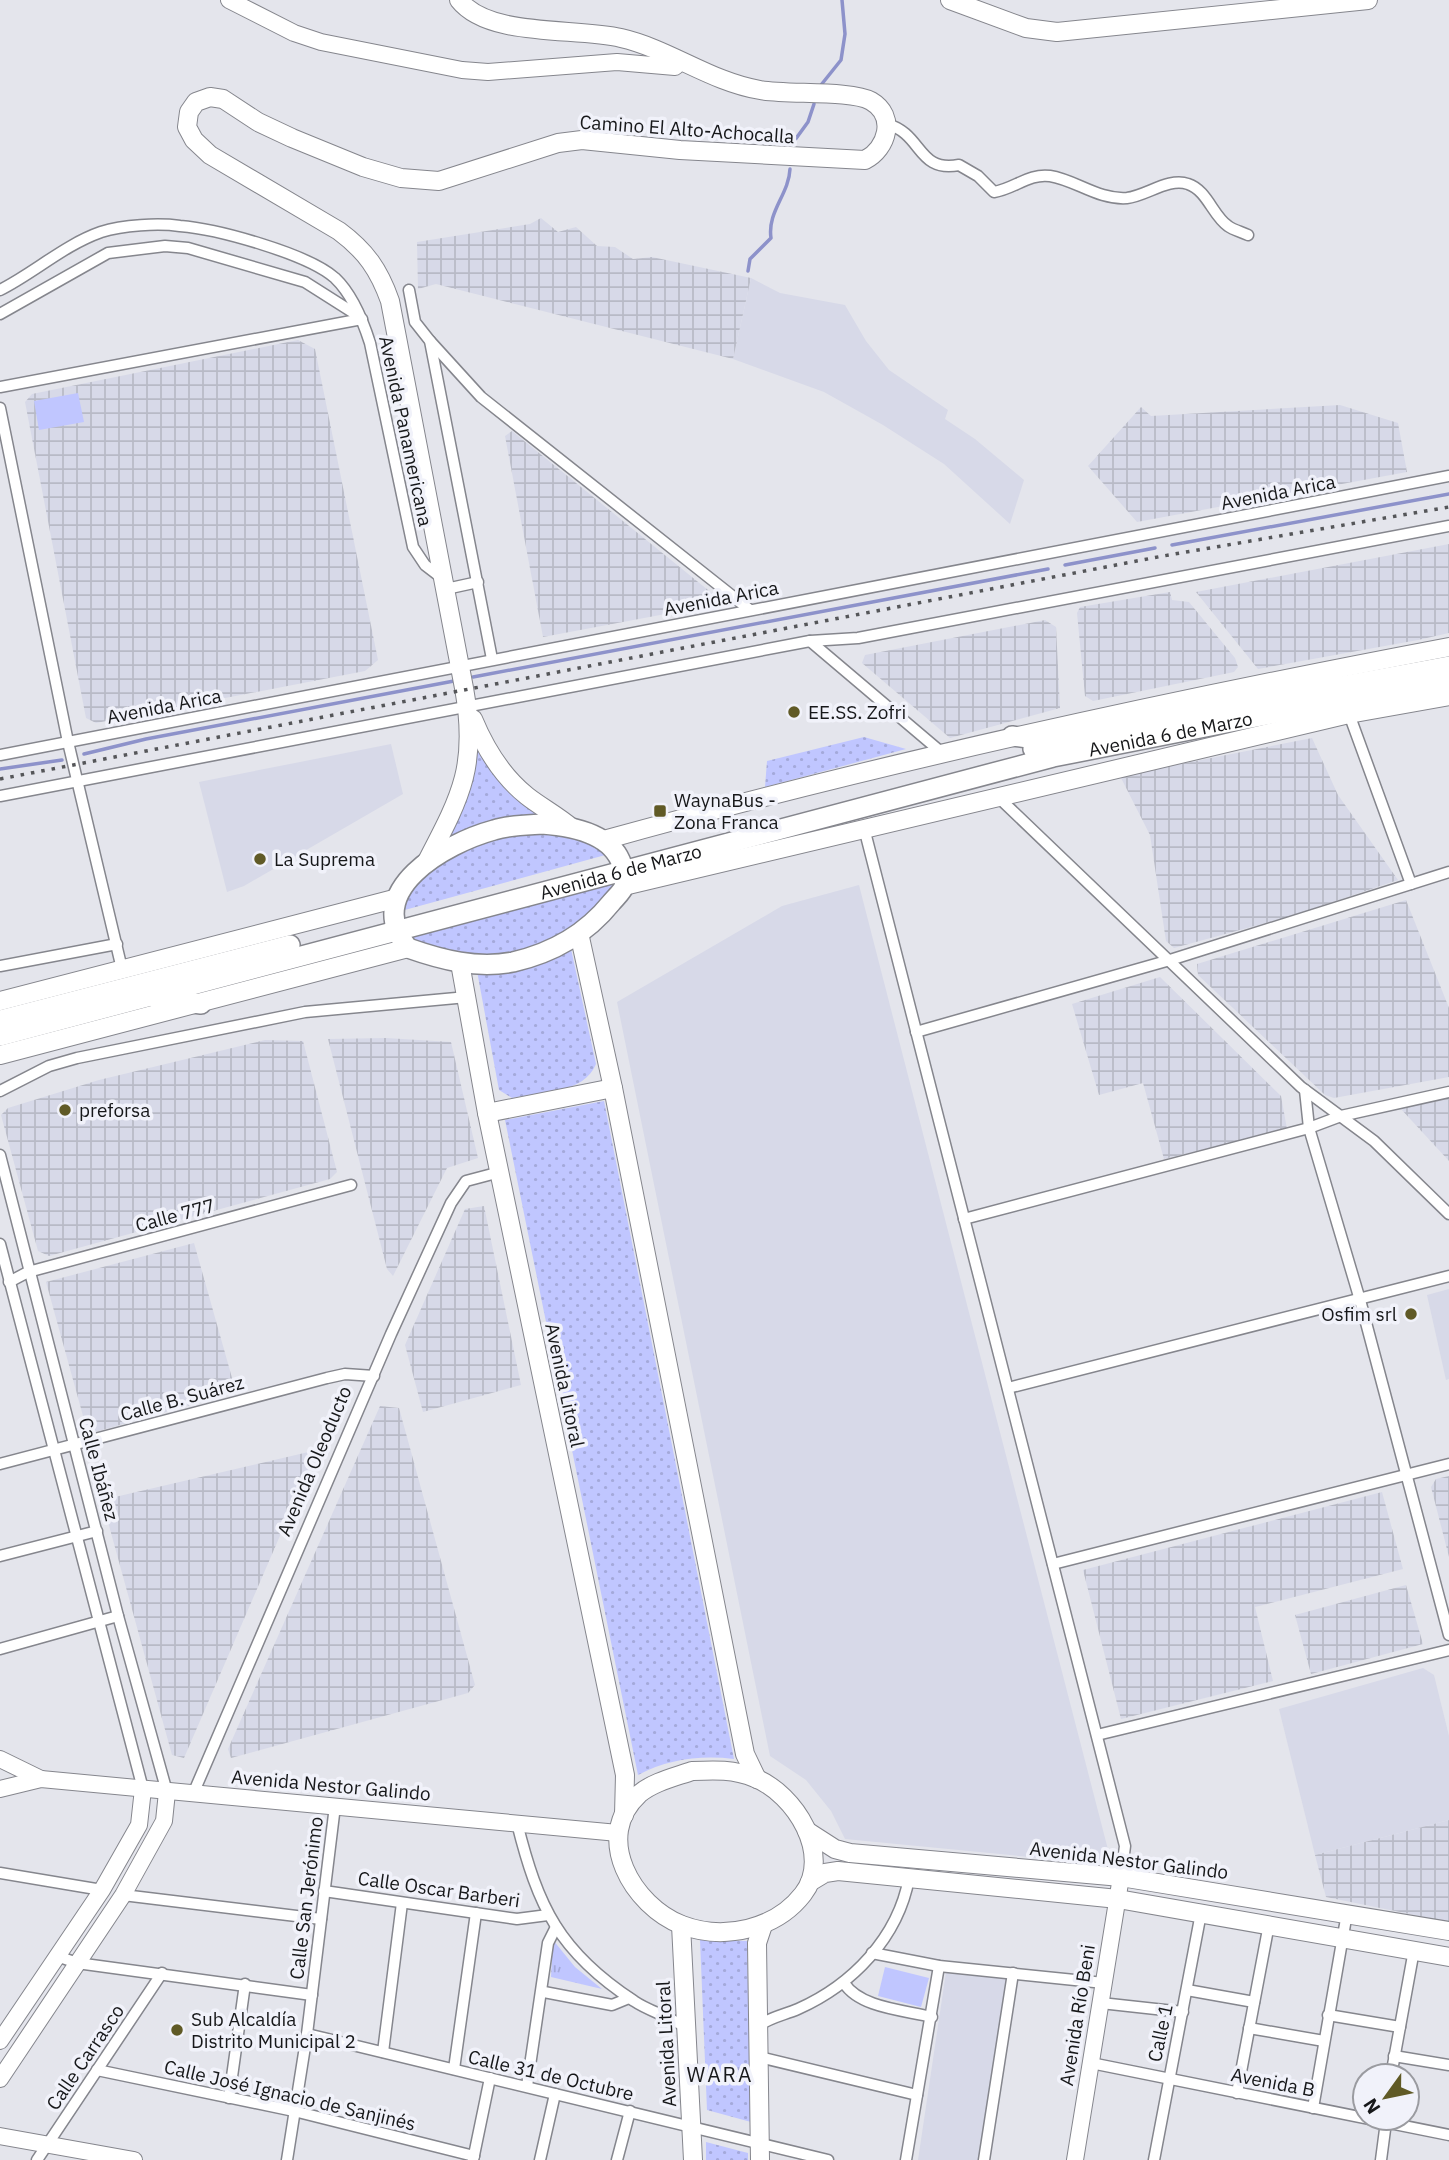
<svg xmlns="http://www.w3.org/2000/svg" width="1449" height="2160" viewBox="0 0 1449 2160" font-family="'IBM Plex Sans',sans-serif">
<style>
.built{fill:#d7d9e8}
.industrial{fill:url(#industrial-grid)}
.grass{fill:url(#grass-dots)}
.park{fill:url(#park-tufts)}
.pitch{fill:#c0c6ff}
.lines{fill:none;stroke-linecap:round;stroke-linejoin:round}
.stream{stroke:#8d92ca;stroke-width:3.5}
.street-casing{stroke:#85868d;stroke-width:13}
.secondary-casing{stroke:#85868d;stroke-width:18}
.primary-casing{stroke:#85868d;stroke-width:20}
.highway-casing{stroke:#85868d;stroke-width:22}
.street{stroke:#fff;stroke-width:10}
.secondary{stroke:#fff;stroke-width:16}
.primary{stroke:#fff;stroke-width:18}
.highway{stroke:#fff;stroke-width:19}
.rail{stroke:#555659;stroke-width:3.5;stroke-dasharray:3.5 7;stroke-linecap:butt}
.poi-dot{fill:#605a26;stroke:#f1f2fa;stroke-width:2.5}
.labels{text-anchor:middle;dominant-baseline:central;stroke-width:7;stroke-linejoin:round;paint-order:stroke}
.street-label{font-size:19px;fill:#17181a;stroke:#f1f2fa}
.poi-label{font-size:19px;fill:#17181a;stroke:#f1f2fa;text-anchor:start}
.neighbourhood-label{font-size:21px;letter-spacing:2px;fill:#17181a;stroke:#f1f2fa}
</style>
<defs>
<pattern id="industrial-grid" width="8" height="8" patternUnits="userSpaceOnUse" patternTransform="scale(1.75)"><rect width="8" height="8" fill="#d7d9e8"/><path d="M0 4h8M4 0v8" fill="none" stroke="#b8bac6"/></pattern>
<pattern id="grass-dots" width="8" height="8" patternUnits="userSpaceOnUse" patternTransform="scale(1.75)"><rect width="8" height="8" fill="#c0c6ff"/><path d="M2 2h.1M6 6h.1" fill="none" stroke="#a4a9da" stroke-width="1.8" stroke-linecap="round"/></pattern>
<pattern id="park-tufts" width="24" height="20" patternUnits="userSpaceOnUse" patternTransform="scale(1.75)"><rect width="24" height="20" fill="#c0c6ff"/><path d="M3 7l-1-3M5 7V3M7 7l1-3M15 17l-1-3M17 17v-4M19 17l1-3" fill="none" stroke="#a4a9da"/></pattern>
</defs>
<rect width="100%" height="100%" fill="#e4e5ec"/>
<!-- built -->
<g class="built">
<path d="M751 278 780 293 845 305 866 341 889 370 948 410 945 419 975 439 1024 480 1010 524 944 464 883 425 824 392 733 359Z"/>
<path d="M391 744 403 794 244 886 227 892 199 782Z"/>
<path d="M859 885 965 1297 1112 1865 845 1839 831 1811 806 1780 770 1756 617 1002 782 906Z"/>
<path d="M1449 1289V1379L1446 1380 1427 1295Z"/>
<path d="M1423 1668 1434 1675 1449 1736V1820L1315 1855 1279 1709Z"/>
<path d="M946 1972 1007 1977 978 2160H918Z"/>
</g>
<!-- industrial -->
<g class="industrial">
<path d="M541 218 558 232 576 227 597 246 615 247 633 259 652 257 751 278 733 359 436 284 418 289 417 242 530 224Z"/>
<path d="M298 340 315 349 378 660 365 671 96 723 86 718 25 402 32 394Z"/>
<path d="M1340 405 1398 423 1407 472 1137 522 1088 466 1141 407 1151 416Z"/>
<path d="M512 431 724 603 543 637 505 436Z"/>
<path d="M1449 544V633L1418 640 1258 669 1196 592Z"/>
<path d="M1170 592 1172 600 1189 602 1235 658 1238 667 1234 672 1093 701 1085 696 1077 613 1080 607Z"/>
<path d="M1045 620 1056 627 1060 708 950 738 862 663 865 655Z"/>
<path d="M1312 738 1338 795 1398 880 1291 916 1174 948 1166 941 1150 835 1120 776Z"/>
<path d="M1406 900 1449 1008V1077L1334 1098 1325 1095 1198 975 1197 964Z"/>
<path d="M1160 977 1281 1096 1287 1129 1164 1159 1143 1083 1099 1095 1072 1004Z"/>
<path d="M386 1038 451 1042 478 1158 447 1168 393 1276 387 1269 328 1039Z"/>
<path d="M265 1040 303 1041 337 1172 330 1179 49 1256 38 1251 1 1115 8 1108 99 1080Z"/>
<path d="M1449 1099V1161L1400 1108Z"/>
<path d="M484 1206 521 1385 423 1412 405 1345 465 1209Z"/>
<path d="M194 1243 236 1392 88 1434 46 1282Z"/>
<path d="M380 1406 399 1408 475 1685 468 1693 231 1758 228 1749Z"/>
<path d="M317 1450 184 1758 172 1755 102 1500Z"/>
<path d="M1449 1476V1557L1431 1487 1436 1479Z"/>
<path d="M1382 1492 1403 1569 1255 1607 1273 1681 1121 1719 1083 1570Z"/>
<path d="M1406 1585 1423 1644 1311 1674 1295 1615Z"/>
<path d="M1449 1820V1922L1326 1897 1315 1855Z"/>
</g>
<!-- grass -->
<g class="grass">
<path d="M864 737 906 749 765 787 767 761Z"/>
<path d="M477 749 505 789 545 818C507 819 476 822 444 841L472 785Z"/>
<path d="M535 831C562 835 587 838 609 854L401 911 413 885 440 863 502 834Z"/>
<path d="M617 883C571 950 479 980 407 935Z"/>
<path d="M571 949 596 1064C584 1094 540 1092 512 1098L499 1090 477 971Z"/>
<path d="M604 1101 734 1759C701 1755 668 1759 638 1775L505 1120Z"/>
<path d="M700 1940 747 1941 751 2122 707 2110Z"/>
<path d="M706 2142 748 2153V2160H706Z"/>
</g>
<!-- park -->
<path class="park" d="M553 1940 575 1967 602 1989 551 1977Z"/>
<!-- pitch -->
<g class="pitch">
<path d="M78 393 84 422 39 430 34 401Z"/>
<path d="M885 1967 929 1978 921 2007 878 1996Z"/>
</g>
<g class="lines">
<!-- stream -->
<g class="stream">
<path d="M821 85 841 60 845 34 842 0"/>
<path d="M792 144 808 122 814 104"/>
<path d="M748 271 750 259 771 238C767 212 789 194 790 169"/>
<path d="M1172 545 1449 494"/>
<path d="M1065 565 1155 548"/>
<path d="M473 677 1048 569"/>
<path d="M84 754 146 739 454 681"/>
<path d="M0 769 62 760"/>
</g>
<defs>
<g id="street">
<path d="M887 124C923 134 917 173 959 165L978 176 994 192C1014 189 1029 173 1050 176 1076 180 1098 200 1127 198 1146 196 1169 177 1188 184 1207 190 1213 216 1228 226 1233 230 1242 232 1248 235"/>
<path d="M0 290C34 273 64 245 101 232 123 225 158 223 180 226 218 229 308 254 335 278 353 295 363 321 370 343L413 547 425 565 442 578"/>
<path d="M409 290 415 322 430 341 492 659"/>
<path d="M0 314 108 253 165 246 188 248 305 282 357 315"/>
<path d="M430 341 481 397 750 610"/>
<path d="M0 387 362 319"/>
<path d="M0 408 68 742 122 969"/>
<path d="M446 589 478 582"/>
<path d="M810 641 941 752"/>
<path d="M1349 714 1411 884"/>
<path d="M0 755 1449 476"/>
<path d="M0 796 810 641 858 638 1449 526"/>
<path d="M997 796 1301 1087 1374 1141 1449 1214"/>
<path d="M864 828 1125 1846 1121 1877"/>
<path d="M0 966 117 944"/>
<path d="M916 1032 1170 960 1449 872"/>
<path d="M1305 1090 1309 1128 1360 1300 1449 1635"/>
<path d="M0 1091 49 1066 77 1058 305 1012 467 997"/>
<path d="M0 1155 118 1616 167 1792"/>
<path d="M964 1219 1309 1128 1341 1116 1449 1092"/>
<path d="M0 1244 143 1789"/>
<path d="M9 1282 28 1272 351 1185"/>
<path d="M1008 1388 1449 1276"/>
<path d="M0 1464 327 1378 345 1374 374 1376"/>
<path d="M0 1556 97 1531"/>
<path d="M1053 1564 1449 1464"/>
<path d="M0 1649 118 1616"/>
<path d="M1097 1735 1449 1650"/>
<path d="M193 1794 391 1334 451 1203 466 1181 500 1172"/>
<path d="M517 1823C538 1907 559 1952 634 2001 650 2012 670 2016 686 2028"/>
<path d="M0 1873 102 1890"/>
<path d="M324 1891 517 1919 548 1915"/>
<path d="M123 1895 321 1919"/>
<path d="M872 1953 939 1966 1104 1983"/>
<path d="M57 1956 77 1963 312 1995"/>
<path d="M844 1983C860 2008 904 2010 932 2017"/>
<path d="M1187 1990 1254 2002"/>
<path d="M544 1992 612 2005 629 1998"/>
<path d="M1101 2003 1183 2012"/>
<path d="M1328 2015 1400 2027"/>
<path d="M758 2026C771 2017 784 2015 798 2009 852 1985 898 1938 909 1878"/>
<path d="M1249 2028 1324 2041"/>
<path d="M307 2034 828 2160"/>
<path d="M383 2052 402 1903"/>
<path d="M1394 2056 1449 2065"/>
<path d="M759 2057 917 2095"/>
<path d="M1091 2063 1449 2135"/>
<path d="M454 2069 476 1913"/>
<path d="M97 2070 294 2111 474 2156"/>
<path d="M1391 2076 1414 1950"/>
<path d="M527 2086 548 1943 556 1927"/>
<path d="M1237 2093 1269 1924"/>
<path d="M229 2098 245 1984"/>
<path d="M1313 2108 1347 1913"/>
<path d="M37 2160 162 1973"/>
<path d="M287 2160 307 2034 335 1806"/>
<path d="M473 2160 490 2078"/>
<path d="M540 2160 555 2094"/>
<path d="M617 2160 630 2111"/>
<path d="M906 2160 939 1966"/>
<path d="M984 2160 1013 1973"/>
<path d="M1154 2160 1201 1913"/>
<path d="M1381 2160 1386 2122"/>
</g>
<g id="secondary">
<path d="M229 0 294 33 321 42 462 70 488 72 617 62 675 67 680 62"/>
<path d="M0 1759 41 1779"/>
<path d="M0 1789 41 1779 618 1833"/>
<path d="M0 2041 102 1890 139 1825 143 1789"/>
<path d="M0 2079 123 1895 164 1821 167 1792"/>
<path d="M0 2136 134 2160"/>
<path d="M1075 2160 1121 1877"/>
</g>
<g id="primary">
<path d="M950 0 1026 28 1057 32 1368 0"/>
<path d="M473 719C485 748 502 776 527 796 541 807 558 816 572 828"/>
<path d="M604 840C883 762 1164 701 1449 647"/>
<path d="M426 863C461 796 478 766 464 688L390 301C379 270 366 251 339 231L210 155 194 140 187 127 189 112 196 102 210 97 223 99 258 122 292 138 363 167 401 178 439 181 558 143 582 140 680 150 865 160C887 149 897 116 871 101 851 90 787 95 760 90 711 82 669 49 621 38 576 27 489 38 459 0"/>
<path d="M624 886 1349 714 1449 696"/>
<path d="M579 933 613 1088 745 1754 757 1779"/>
<path d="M460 963 487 1113 625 1775 624 1815"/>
<path d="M0 1001 394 899"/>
<path d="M0 1055 408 948"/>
<path d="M487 1113 613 1088"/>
<path d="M692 1771C714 1770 734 1769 755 1778 795 1794 833 1855 803 1894 776 1929 724 1941 682 1925 633 1906 592 1837 639 1794 653 1782 675 1777 692 1771Z"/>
<path d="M807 1831 835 1849 850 1853 1121 1877 1449 1931"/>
<path d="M810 1882 825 1873 838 1871 1118 1899 1449 1957"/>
<path d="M681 1925 693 2160"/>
<path d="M760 2160 757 1943 763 1925"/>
</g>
<g id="highway">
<path d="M1012 736 1051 741"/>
<path d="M1033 749 1124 726 1449 666"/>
<path d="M542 824C571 826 612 833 622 865 624 870 626 880 624 886 623 891 615 898 611 903 586 934 552 953 513 962 477 969 442 960 408 948 360 891 446 843 494 830 510 825 525 825 542 824Z"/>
<path d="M156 998 201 1004"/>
<path d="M0 1020 290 945"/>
<path id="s1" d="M0 1036 1053 757 1449 679"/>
</g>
</defs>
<!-- street casing -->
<use href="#street" class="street-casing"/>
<!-- secondary casing -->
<use href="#secondary" class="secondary-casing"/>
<!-- primary casing -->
<use href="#primary" class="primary-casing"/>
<!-- highway casing -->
<use href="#highway" class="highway-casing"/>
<!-- street -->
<use href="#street" class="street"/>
<!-- secondary -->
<use href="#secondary" class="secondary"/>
<!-- primary -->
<use href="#primary" class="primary"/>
<!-- highway -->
<use href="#highway" class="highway"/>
<!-- rail -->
<path class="rail" d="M0 779 1163 556 1449 507"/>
</g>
<!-- markers -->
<g class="poi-dot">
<circle cx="794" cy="712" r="7"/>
<rect x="653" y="804" width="14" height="14" rx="3.5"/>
<circle cx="260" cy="859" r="7"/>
<circle cx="65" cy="1110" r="7"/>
<circle cx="1411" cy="1314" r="7"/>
<circle cx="177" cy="2030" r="7"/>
</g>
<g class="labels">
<!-- street labels -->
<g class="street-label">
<text transform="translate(687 129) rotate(4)">Camino El Alto-Achocalla</text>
<text transform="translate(406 431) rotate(78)">Avenida Panamericana</text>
<text transform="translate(1278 492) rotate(-11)">Avenida Arica</text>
<text transform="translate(721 598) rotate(-11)">Avenida Arica</text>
<text transform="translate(164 706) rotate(-11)">Avenida Arica</text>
<text stroke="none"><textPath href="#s1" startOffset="1209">Avenida 6 de Marzo</textPath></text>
<text stroke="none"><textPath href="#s1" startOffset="642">Avenida 6 de Marzo</textPath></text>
<text transform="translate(175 1215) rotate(-15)">Calle 777</text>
<text transform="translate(565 1385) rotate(78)">Avenida Litoral</text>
<text transform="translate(182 1398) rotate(-15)">Calle B. Suárez</text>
<text transform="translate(314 1461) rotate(-67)">Avenida Oleoducto</text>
<text transform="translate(99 1469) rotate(75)">Calle Ibáñez</text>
<text transform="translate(331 1785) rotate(5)">Avenida Nestor Galindo</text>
<text transform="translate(1129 1860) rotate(7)">Avenida Nestor Galindo</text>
<text transform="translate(439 1889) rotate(8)">Calle Oscar Barberi</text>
<text transform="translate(306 1898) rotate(-83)">Calle San Jerónimo</text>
<text transform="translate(1077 2015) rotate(-81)">Avenida Río Beni</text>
<text transform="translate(1160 2033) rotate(-78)">Calle 1</text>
<text transform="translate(666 2044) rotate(-93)">Avenida Litoral</text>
<text transform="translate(85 2057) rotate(-56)">Calle Carrasco</text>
<text transform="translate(551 2075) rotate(13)">Calle 31 de Octubre</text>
<text transform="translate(1273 2082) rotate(11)">Avenida B</text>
<text transform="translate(290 2095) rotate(13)">Calle José Ignacio de Sanjinés</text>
</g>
<!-- poi labels -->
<g class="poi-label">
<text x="808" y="712">EE.SS. Zofri</text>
<text x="674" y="800">WaynaBus -<tspan x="674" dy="22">Zona Franca</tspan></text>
<text x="274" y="859">La Suprema</text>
<text x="79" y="1110">preforsa</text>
<text x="1397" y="1314" text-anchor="end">Osfim srl</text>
<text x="191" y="2019">Sub Alcaldía<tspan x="191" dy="22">Distrito Municipal 2</tspan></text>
</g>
<!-- neighbourhood labels -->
<g class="neighbourhood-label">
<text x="720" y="2074">WARA</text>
</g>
</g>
<!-- north arrow -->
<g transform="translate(1386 2097) rotate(237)"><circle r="33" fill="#f1f2fa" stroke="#9a9ba0" stroke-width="2"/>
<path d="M0-5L12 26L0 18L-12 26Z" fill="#605a26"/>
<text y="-10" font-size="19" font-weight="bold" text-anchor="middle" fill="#17181a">N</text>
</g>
</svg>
